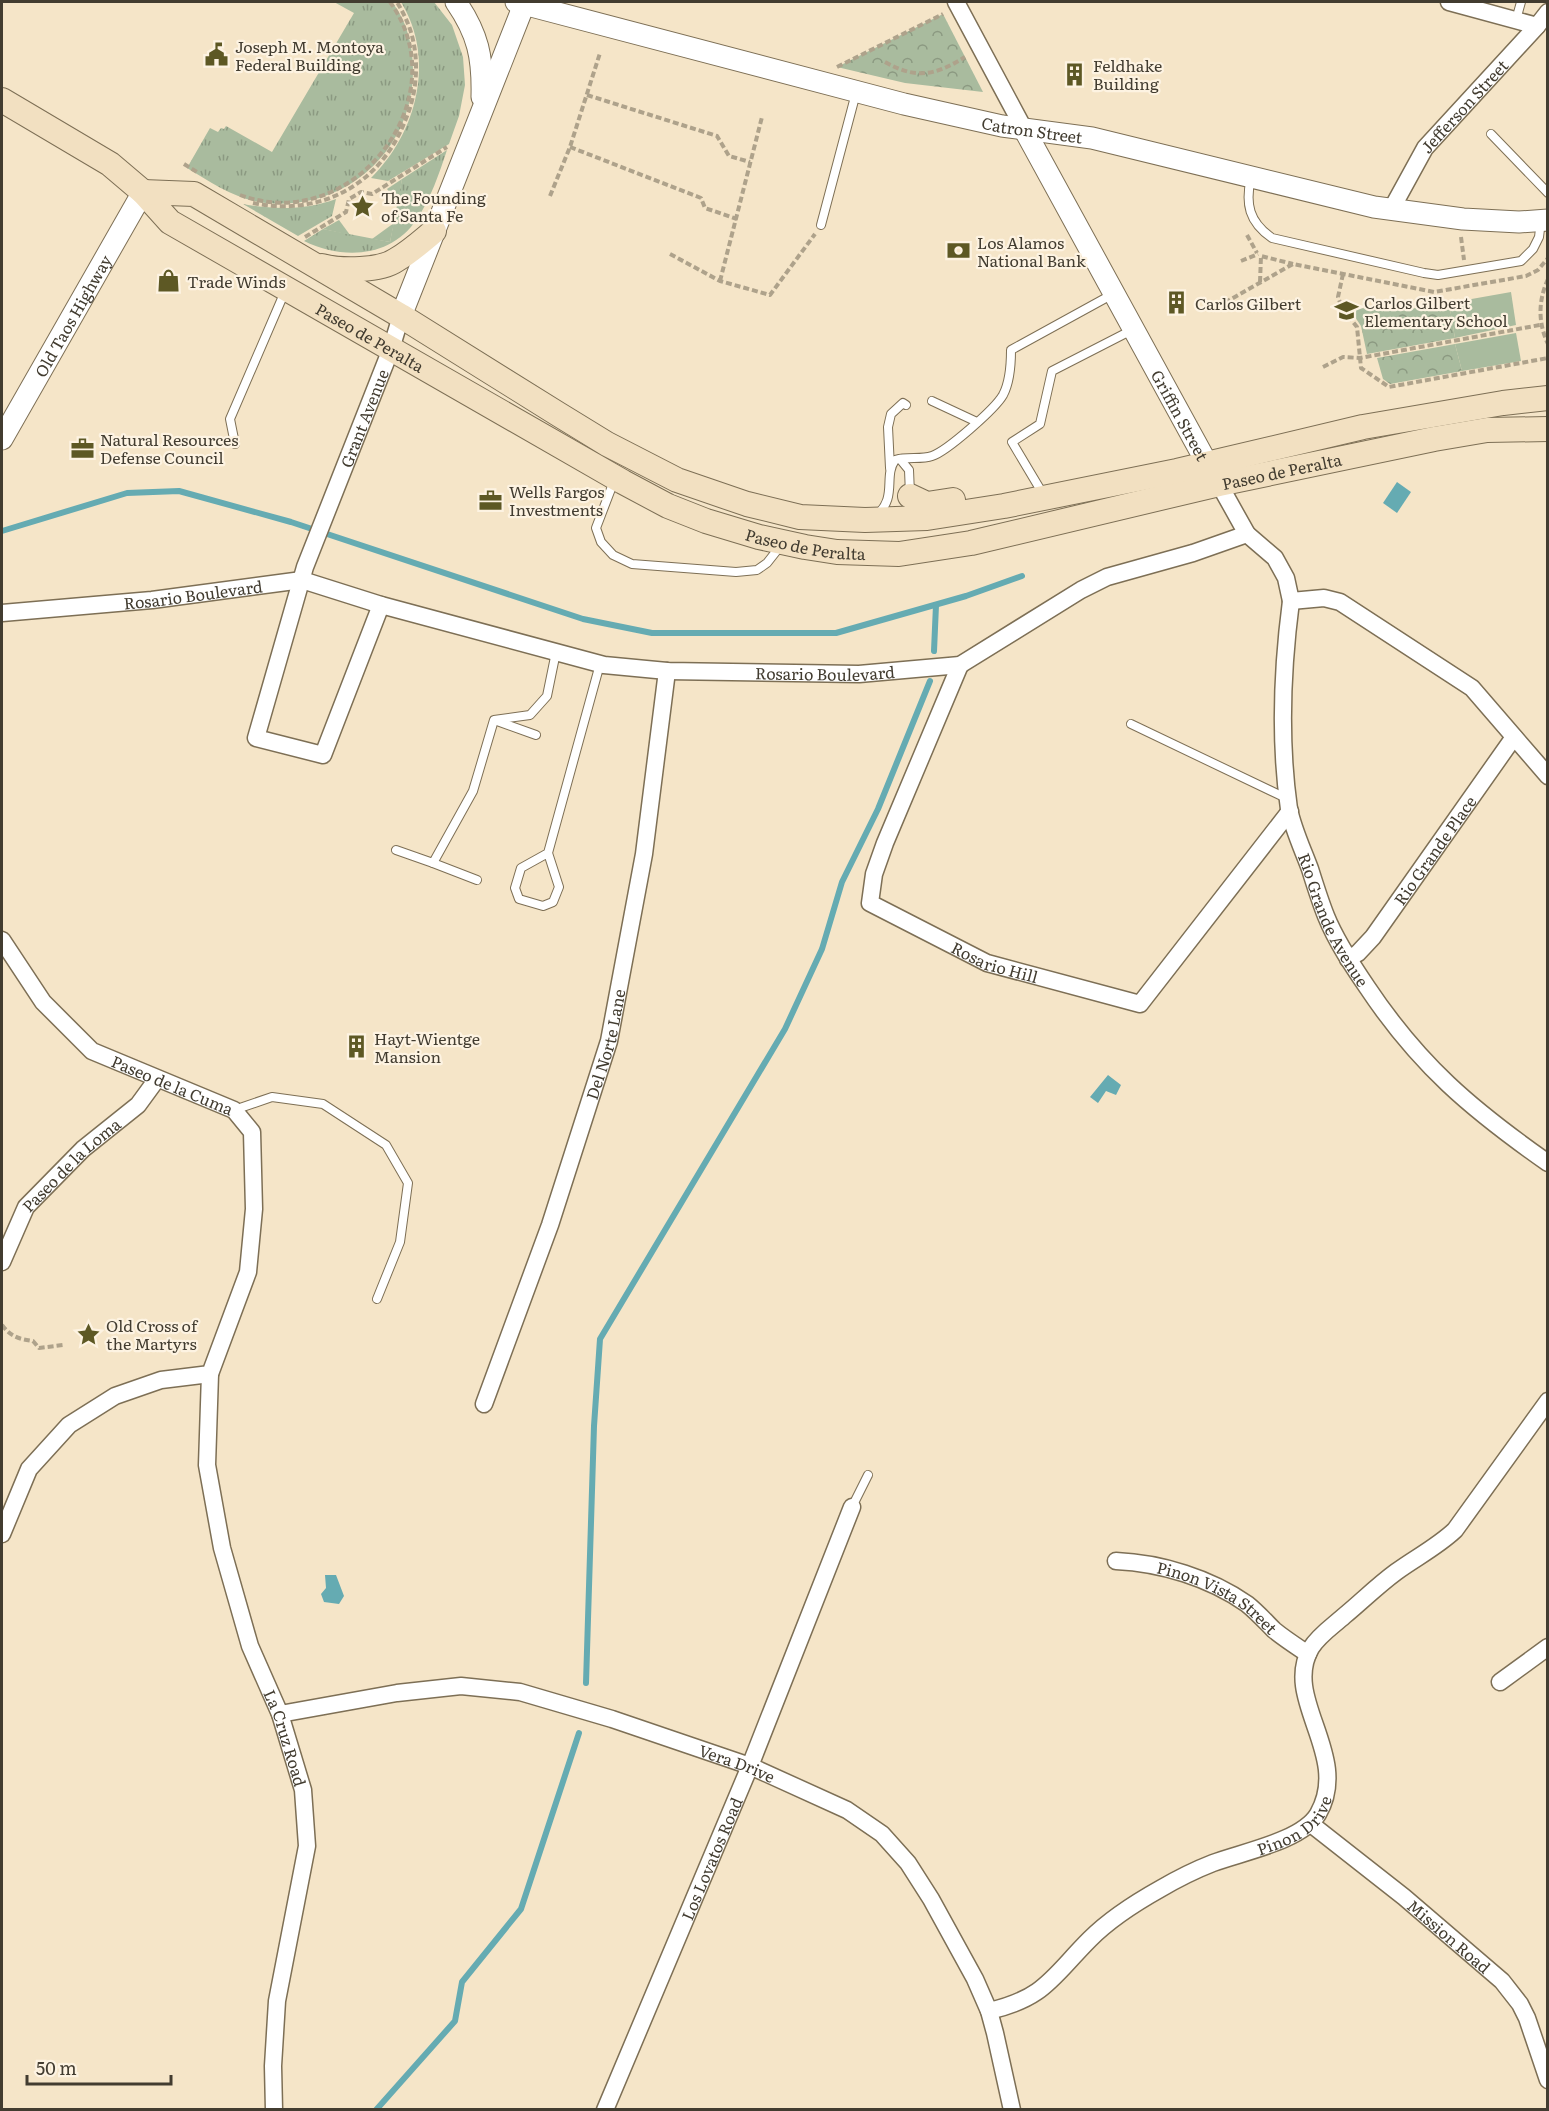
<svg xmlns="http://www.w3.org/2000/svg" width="1549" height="2111" viewBox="0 0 1549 2111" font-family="Literata,serif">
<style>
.grass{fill:url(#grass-tufts)}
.park{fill:url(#park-crowns)}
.garden{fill:#a9bb9e}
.water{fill:#65abb2}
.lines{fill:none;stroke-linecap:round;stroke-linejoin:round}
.stream{stroke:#65abb2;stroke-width:6}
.service-casing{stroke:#7d6f55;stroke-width:10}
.minor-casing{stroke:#7d6f55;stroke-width:19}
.tertiary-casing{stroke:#7d6f55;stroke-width:23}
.secondary-casing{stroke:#7d6f55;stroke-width:26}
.path{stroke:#aea28b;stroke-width:4;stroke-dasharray:6 3;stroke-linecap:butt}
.service{stroke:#fff;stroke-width:8}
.minor{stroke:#fff;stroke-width:16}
.tertiary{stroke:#fff;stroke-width:21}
.secondary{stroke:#f2e0c1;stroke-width:24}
.labels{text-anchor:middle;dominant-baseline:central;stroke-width:4.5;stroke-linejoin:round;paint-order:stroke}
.poi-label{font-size:16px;fill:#423c30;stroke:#fdf3e2;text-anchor:start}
.street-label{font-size:16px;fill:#423c30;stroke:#fdf3e2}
</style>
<defs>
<pattern id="grass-tufts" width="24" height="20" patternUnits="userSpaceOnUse" patternTransform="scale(1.5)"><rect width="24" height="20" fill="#a9bb9e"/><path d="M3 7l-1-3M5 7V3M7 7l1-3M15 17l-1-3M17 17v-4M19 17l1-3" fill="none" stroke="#8b9981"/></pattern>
<pattern id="park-crowns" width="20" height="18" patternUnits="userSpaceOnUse" patternTransform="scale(1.5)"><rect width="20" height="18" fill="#a9bb9e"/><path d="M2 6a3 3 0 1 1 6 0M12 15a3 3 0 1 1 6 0" fill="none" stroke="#8b9981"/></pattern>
</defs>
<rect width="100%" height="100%" fill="#f5e5c8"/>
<!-- grass -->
<g class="grass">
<path d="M334 2H392C407 21 413 46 413 70 413 151 345 211 266 203 236 200 212 183 187 168L210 128 218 132 221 128 224 129 226 126 272 152 354 13Z"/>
<path d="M401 2H434L452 25 463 57 465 85 459 116 449 144 388 181 371 178C417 133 436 59 401 2Z"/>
<path d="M447 150C439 174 431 198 417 219 391 258 343 260 304 241L323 229 390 242 402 179Z"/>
<path d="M336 199 332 216 298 236 243 204C275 210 306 210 336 199Z"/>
</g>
<!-- park -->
<g class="park">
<path d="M943 14 983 92 905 83 837 67Z"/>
<path d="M1449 303 1455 338 1367 354 1361 326 1349 308 1409 309Z"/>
<path d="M1455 344 1462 371 1390 384 1383 379 1377 358Z"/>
</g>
<!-- garden -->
<g class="garden">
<path d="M402 179 398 204 387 189Z"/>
<path d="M339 220 350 235 323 229Z"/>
<path d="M394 223 390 242 372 239Z"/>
<path d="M1511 292 1516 325 1455 338 1449 303Z"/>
<path d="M1516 333 1521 361 1462 371 1455 344Z"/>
</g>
<!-- water -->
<g class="water">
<path d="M1397 482 1411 492 1397 513 1383 503Z"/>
<path d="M1108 1075 1121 1085 1116 1095 1106 1091 1098 1103 1090 1097Z"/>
<path d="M325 1575H336L344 1596 339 1604 324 1602 321 1594 326 1588Z"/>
</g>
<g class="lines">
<!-- stream -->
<g class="stream">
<path d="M2 531 127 493 179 491 291 522 583 619 652 633H836L966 596 1022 576"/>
<path d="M934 651 936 605"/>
<path d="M586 1683 594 1426 600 1339 785 1029 822 949 842 882 878 809 930 681"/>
<path d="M376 2110 455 2021 462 1982 521 1909 579 1733"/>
</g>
<defs>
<g id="service">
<path d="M1516 20 1521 2"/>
<path d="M1491 134 1548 193"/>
<path d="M1251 178C1245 204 1249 222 1272 238L1424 273 1438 275 1521 261 1533 249 1539 237 1541 221"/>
<path d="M821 225 856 93"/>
<path d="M932 401 977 422"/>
<path d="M235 444 230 419 286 289"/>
<path d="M900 459 909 470 910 494"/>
<path d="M890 468 888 427 891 414 903 403 906 405"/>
<path d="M614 481 596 528 601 542 613 555 632 564 736 572 757 570 767 563 782 544"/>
<path d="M1043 494 1012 442 1040 424 1052 371 1132 330"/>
<path d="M876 516C898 497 883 477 895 460 907 456 921 460 932 456 947 451 995 409 1003 395 1010 382 1011 364 1011 350L1113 294"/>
<path d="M497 721 536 735"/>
<path d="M1131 724 1288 799"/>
<path d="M396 850 433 863 473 791 494 720 530 715 547 696 556 652"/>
<path d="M548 853 521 868 515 888 519 899 543 906 553 902 559 887 548 853 600 664"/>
<path d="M433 863 477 880"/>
<path d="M234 1110 272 1097 323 1104 386 1145 408 1183 400 1242 377 1299"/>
<path d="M852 1507 868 1475"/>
</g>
<g id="minor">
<path d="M956 2 1024 129"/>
<path d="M1449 2 1537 26"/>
<path id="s1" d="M1391 210 1425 148 1537 26 1548 12"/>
<path d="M1219 484 1247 534 1275 558 1286 578 1291 601 1324 598 1340 602 1472 688 1548 776"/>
<path id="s2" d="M1291 601C1282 670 1279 739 1289 809 1293 829 1303 850 1310 869 1315 885 1320 901 1326 916 1336 941 1352 965 1367 987 1419 1065 1471 1109 1548 1163"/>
<path id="s3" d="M381 605 323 755 256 738 305 567 391 349 401 316"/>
<path id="s4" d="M2 613 152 600 302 580 381 605 604 665 667 671 859 674 960 665 1081 590 1107 577 1193 553 1247 534"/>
<path id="s5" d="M960 665 885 843 874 874 870 903 987 963 1140 1004 1290 811"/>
<path id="s6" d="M2 940 43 1002 92 1051 234 1110 252 1132 254 1209 248 1272 210 1374 161 1380 115 1396 69 1425 29 1469 2 1534"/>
<path id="s7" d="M1348 959 1358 953 1373 937 1514 737"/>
<path id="s8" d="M2 1262 26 1207 83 1149 138 1105 157 1079"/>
<path id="s9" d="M210 1374 207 1465 222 1548 250 1646 280 1714 303 1790 307 1846 277 2001 273 2066 274 2110"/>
<path id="s10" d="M484 1404 550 1225 609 1041 644 854 667 671"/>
<path id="s11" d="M1116 1561C1161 1563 1210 1578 1247 1604 1257 1612 1265 1621 1274 1630 1285 1639 1296 1646 1308 1654"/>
<path d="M1500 1682 1548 1647"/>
<path id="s12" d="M280 1714 397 1693 461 1686 520 1692 612 1719 750 1766 847 1810 882 1834 908 1863 931 1899 975 1979 989 2011 995 2033 1012 2110"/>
<path id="s13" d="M1311 1824 1404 1897 1502 1981 1520 2004 1527 2018 1548 2080"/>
<path id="s14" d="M989 2011C1045 1998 1052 1977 1090 1939 1110 1919 1135 1903 1160 1889 1177 1879 1195 1870 1213 1863 1242 1852 1302 1841 1318 1814 1352 1755 1281 1699 1311 1648 1319 1635 1333 1626 1344 1616 1361 1602 1377 1586 1396 1572 1415 1558 1437 1547 1455 1530L1548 1401"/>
<path id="s15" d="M605 2110 750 1766 852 1507"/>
</g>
<g id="tertiary">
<path d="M456 2C478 34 483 57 482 97"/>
<path id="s16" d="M516 2 904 104 1002 126 1092 138 1374 207 1463 219 1519 222 1548 220"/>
<path id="s17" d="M1024 129 1215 478"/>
<path d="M401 316 525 2"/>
<path id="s18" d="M2 439 143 192"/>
</g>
<g id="secondary">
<path id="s19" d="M2 100 110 164 143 192 170 222 623 482 668 506 706 521 759 537 805 547 837 552 899 554 971 543 1219 484 1434 439 1487 430 1548 429"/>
<path d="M143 192 194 194 401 316 558 414 607 444 677 480 747 504 800 517 865 520 927 518 1004 506 1177 471 1363 427 1503 403 1548 398"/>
<path d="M322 266C341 271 380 271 396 260 410 252 422 241 434 231"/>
<path d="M910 496 927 504 953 500"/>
</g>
</defs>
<!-- service casing -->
<use href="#service" class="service-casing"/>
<!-- minor casing -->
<use href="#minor" class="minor-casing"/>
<!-- tertiary casing -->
<use href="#tertiary" class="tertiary-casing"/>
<!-- secondary casing -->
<use href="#secondary" class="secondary-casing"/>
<!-- path -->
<g class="path">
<path d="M885 62C917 80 936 75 965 57"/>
<path d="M837 67 943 14"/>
<path d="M587 95 717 136 729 156 750 162"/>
<path d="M570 147 701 198 705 208 737 219"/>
<path d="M184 164 197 172"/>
<path d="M240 195C353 237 460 98 390 2"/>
<path d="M550 196 570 147 600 53"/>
<path d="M253 203C320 217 380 185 405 121 416 96 419 67 413 40 410 26 404 14 397 2"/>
<path d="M1247 235 1257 253"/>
<path d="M305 237 346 212 349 199 361 192 372 194 447 147"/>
<path d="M1461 237 1464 260"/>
<path d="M670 254 720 281 770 295 815 234"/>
<path d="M1241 261 1258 254"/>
<path d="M1343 274 1338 297 1342 308 1357 327 1361 368 1389 387 1548 358"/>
<path d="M1548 279C1538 301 1538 323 1548 344"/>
<path d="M720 281 762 117"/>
<path d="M1260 282 1261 256 1293 264"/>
<path d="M1217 307 1293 264 1434 292 1526 276 1538 270 1548 258"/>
<path d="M1323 367 1343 357 1360 358 1540 325"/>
<path d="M2 1325C11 1337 19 1339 33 1341L39 1348 63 1345"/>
</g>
<!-- service -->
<use href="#service" class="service"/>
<!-- minor -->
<use href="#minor" class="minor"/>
<!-- tertiary -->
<use href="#tertiary" class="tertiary"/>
<!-- secondary -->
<use href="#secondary" class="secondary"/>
</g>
<!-- icons -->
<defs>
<symbol id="civic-bare" viewBox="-9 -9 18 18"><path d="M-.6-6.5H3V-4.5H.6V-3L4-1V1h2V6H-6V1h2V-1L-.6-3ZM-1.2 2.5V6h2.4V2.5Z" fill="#5d5824" stroke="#fdf3e2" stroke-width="2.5" paint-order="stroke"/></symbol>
<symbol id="building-bare" viewBox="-9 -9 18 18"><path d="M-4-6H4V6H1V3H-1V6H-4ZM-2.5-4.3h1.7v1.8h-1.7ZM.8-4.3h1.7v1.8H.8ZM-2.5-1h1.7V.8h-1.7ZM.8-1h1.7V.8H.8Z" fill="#5d5824" stroke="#fdf3e2" stroke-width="2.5" paint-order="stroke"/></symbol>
<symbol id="sight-bare" viewBox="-9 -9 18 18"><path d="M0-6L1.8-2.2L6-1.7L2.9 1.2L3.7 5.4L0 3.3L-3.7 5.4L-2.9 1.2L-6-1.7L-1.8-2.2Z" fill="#5d5824" stroke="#fdf3e2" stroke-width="2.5" paint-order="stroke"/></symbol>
<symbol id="bank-bare" viewBox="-9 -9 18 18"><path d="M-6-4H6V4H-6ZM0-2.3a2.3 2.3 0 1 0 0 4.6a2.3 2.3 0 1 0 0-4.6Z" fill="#5d5824" stroke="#fdf3e2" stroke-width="2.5" paint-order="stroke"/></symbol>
<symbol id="shop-bare" viewBox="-9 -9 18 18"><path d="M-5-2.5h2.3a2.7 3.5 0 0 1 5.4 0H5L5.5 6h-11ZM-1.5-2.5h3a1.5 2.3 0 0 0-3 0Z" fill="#5d5824" stroke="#fdf3e2" stroke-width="2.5" paint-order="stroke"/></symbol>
<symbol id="school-bare" viewBox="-9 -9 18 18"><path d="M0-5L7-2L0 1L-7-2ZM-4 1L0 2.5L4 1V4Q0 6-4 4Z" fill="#5d5824" stroke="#fdf3e2" stroke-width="2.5" paint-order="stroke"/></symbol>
<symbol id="office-bare" viewBox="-9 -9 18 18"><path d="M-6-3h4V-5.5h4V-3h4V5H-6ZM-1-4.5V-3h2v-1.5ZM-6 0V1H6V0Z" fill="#5d5824" stroke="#fdf3e2" stroke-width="2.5" paint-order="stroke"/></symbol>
</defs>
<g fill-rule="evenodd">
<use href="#civic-bare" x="200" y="38" width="33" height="33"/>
<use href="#building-bare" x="1058" y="58" width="33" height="33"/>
<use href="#sight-bare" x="346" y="190" width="33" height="33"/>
<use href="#bank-bare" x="942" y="234" width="33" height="33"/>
<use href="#shop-bare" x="152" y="264" width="33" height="33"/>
<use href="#building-bare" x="1160" y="286" width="33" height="33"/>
<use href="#school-bare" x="1330" y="294" width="33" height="33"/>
<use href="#office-bare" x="66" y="432" width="33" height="33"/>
<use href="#office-bare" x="474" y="484" width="33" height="33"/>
<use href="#building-bare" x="340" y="1030" width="33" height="33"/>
<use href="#sight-bare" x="72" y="1318" width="33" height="33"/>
</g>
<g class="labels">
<!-- poi labels -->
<g class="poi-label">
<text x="235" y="46">Joseph M. Montoya<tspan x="235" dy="18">Federal Building</tspan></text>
<text x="1093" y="65">Feldhake<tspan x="1093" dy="18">Building</tspan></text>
<text x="381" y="197">The Founding<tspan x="381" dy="18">of Santa Fe</tspan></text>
<text x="977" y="242">Los Alamos<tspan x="977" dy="18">National Bank</tspan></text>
<text x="187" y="281">Trade Winds</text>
<text x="1364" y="302">Carlos Gilbert<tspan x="1364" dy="18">Elementary School</tspan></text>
<text x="1195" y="303">Carlos Gilbert</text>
<text x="100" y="439">Natural Resources<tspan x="100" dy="18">Defense Council</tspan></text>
<text x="509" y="491">Wells Fargos<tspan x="509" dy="18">Investments</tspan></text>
<text x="374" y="1038">Hayt-Wientge<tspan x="374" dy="18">Mansion</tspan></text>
<text x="106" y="1325">Old Cross of<tspan x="106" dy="18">the Martyrs</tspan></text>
</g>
<!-- street labels -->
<g class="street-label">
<text stroke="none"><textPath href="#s1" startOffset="128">Jefferson Street</textPath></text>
<text stroke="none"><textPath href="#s16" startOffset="532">Catron Street</textPath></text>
<text stroke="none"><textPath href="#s18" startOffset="142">Old Taos Highway</textPath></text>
<text stroke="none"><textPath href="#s19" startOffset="440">Paseo de Peralta</textPath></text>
<text stroke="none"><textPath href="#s17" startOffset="326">Griffin Street</textPath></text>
<text stroke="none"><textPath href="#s3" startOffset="568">Grant Avenue</textPath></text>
<text stroke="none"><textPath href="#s19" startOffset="1412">Paseo de Peralta</textPath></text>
<text stroke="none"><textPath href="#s19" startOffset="926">Paseo de Peralta</textPath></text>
<text stroke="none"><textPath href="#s4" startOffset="192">Rosario Boulevard</textPath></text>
<text stroke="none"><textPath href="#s4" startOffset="837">Rosario Boulevard</textPath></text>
<text stroke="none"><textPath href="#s7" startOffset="140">Rio Grande Place</textPath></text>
<text stroke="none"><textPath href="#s2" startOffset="328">Rio Grande Avenue</textPath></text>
<text stroke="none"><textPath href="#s5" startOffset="394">Rosario Hill</textPath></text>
<text stroke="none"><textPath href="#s10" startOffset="380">Del Norte Lane</textPath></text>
<text stroke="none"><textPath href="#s6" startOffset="231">Paseo de la Cuma</textPath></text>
<text stroke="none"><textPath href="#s8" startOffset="122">Paseo de la Loma</textPath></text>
<text stroke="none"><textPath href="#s11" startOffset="110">Pinon Vista Street</textPath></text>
<text stroke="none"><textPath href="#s9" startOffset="376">La Cruz Road</textPath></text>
<text stroke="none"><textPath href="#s12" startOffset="471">Vera Drive</textPath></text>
<text stroke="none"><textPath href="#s14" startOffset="364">Pinon Drive</textPath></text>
<text stroke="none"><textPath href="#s15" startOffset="273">Los Lovatos Road</textPath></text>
<text stroke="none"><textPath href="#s13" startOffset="178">Mission Road</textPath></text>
</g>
</g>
<!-- border -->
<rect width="1549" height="2111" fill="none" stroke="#423c30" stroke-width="6"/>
<!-- scale -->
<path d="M27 2075v9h144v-9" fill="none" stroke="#423c30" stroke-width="3"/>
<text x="36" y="2075" font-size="18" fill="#423c30" stroke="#fdf3e2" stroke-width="4.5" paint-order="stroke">50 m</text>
</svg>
